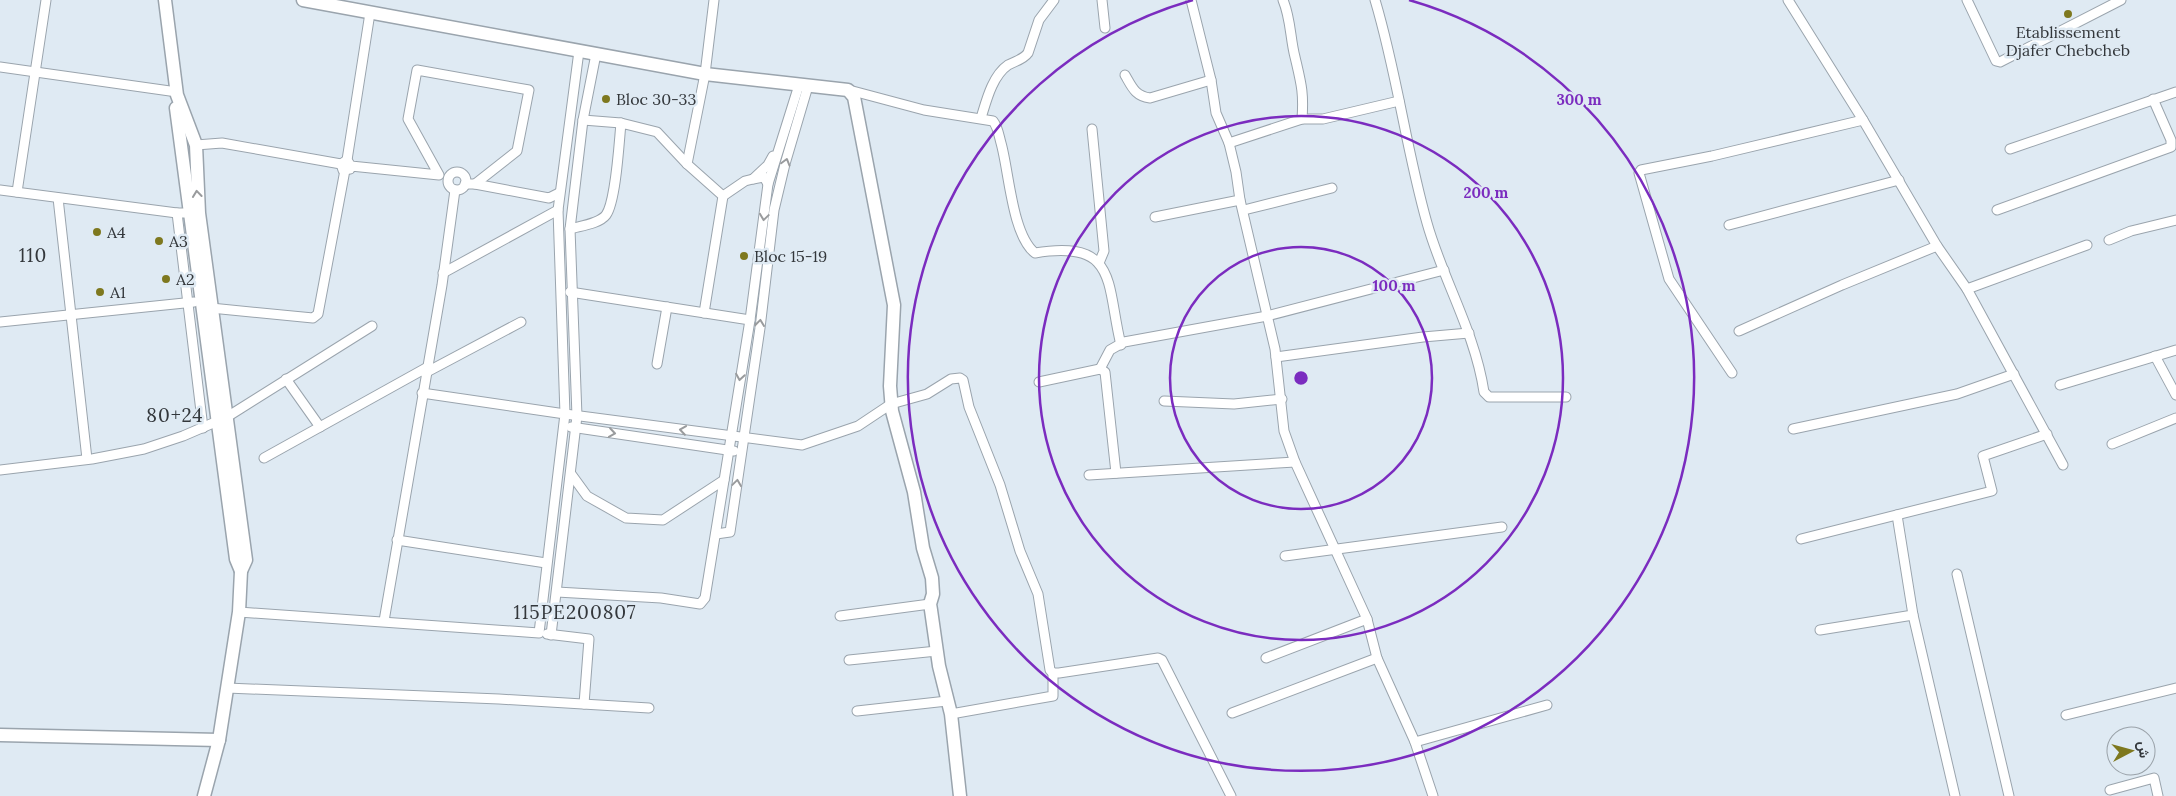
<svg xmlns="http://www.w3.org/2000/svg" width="2176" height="796" viewBox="0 0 2176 796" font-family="Lora,Vazirmatn,serif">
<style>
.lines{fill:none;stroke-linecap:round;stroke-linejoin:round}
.street-casing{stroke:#9aa4ad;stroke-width:11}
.secondary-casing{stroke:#9aa4ad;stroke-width:15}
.street{stroke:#fff;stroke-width:9}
.secondary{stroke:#fff;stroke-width:12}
.oneway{stroke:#999b9d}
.ring{fill:none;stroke:#7b2cbf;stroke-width:2.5}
.poi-dot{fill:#7e781e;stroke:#dfeaf3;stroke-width:2}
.labels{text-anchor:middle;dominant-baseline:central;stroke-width:5;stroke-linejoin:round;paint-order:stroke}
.poi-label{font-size:16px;fill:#33373b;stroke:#dfeaf3;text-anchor:start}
.quarter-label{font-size:19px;letter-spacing:1px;fill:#33373b;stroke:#dfeaf3}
.centre{fill:#7b2cbf;stroke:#dfeaf3;stroke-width:2.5}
.ring-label{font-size:15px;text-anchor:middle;font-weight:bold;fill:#7b2cbf;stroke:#dfeaf3;stroke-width:5;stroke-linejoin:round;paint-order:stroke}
</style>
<rect width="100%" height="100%" fill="#dfeaf3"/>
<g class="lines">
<defs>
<g id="street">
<path d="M1102 0 1105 28"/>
<path d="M1191 0 1211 80 1216 113 1229 143 1236 172 1240 200 1275 349 1284 431 1295 462 1367 619 1377 658 1415 742 1433 796"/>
<path d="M1283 0C1291 19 1290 38 1295 57 1301 83 1304 92 1302 119"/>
<path d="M1375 0C1397 73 1406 149 1427 223 1443 280 1475 332 1484 392L1489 397H1566"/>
<path d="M1788 0 1863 120 1937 246 1967 289 2063 465"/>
<path d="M1967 0 1996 61 2000 62 2121 0"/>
<path d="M579 51 558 210 565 414 802 445 858 426 891 404 927 394 951 379 960 378 963 380 969 407 1000 485 1020 551 1038 594 1050 670 1053 673H1059L1158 658 1162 660 1231 796"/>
<path d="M0 67 177 92"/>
<path d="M1125 75C1132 87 1135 96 1150 98L1211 80"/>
<path d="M849 90 924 110 993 121C998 127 999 136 1001 143 1009 171 1012 235 1035 253 1119 239 1106 285 1121 345"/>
<path d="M981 118C986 102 992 76 1008 65 1015 61 1023 60 1028 53L1039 20 1054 0"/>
<path d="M583 120 621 123"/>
<path d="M1092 129 1104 251 1099 263"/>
<path d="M1229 143 1302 119H1323L1399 101"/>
<path d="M196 145 222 143 341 164"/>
<path d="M2010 149 2176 92"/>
<path d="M347 160 370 13"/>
<path d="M687 164 705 74 714 0"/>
<path d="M351 166 350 169 343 170 341 164 347 160 351 166 439 175 408 119 417 70 529 90 517 151 475 184"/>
<circle cx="457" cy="181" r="9"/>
<path d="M465 184H475L549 198 559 193"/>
<path d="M768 184 764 177 753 179 768 165 773 156"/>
<path d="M0 190 177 213H196"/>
<path d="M17 192 46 0"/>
<path d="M723 196 745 181 753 179"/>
<path d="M58 198 87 459"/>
<path d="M1244 210 1332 188"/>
<path d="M1997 210 2171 147V140L2153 99"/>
<path d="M177 213 203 428"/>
<path d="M1155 217 1240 200"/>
<path d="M1729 225 1899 180"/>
<path d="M570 229C580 226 599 224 606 215 616 201 619 143 621 123L657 132 687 164 723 196 704 313"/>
<path d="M2109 240 2131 231 2176 220"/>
<path d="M443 273 558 210"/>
<path d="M1967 289 2087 245"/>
<path d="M570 292 750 320"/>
<path d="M211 308 313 318 318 314 345 170"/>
<path d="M0 322 194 302"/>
<path d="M1739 331 1842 285 1937 246"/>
<path d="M2155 356 2176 395"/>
<path d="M1276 357 1423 337 1469 333"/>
<path d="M657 364 667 307"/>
<path d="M425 373 521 322"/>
<path d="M1732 373 1669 279 1639 173 1641 170 1712 156 1863 120"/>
<path d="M286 379 320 427"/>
<path d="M1039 382 1100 369"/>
<path d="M2060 385 2176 350"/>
<path d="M1164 401 1234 404 1282 399"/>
<path d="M571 427 734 451"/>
<path d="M1793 429 1957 394 2014 374"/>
<path d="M2112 444 2176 418"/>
<path d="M264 458 426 368"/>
<path d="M0 470 92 459 144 449 183 436 227 417 372 326"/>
<path d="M1116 473 1105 372 1100 369 1110 350 1124 342 1267 316 1444 270"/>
<path d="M571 474 587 496 626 518 663 520 724 480"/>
<path d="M1089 475 1295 462"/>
<path d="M1897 515 1913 615 1955 796"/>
<path d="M716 534 730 532 760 328 774 210 785 164 808 86"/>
<path d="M1801 539 1992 491 1983 456 2047 434"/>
<path d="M397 540 546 563"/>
<path d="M1285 556 1502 527"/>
<path d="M1957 574 2009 796"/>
<path d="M557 592 661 598 700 604 705 598 750 320 768 184 799 85"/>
<path d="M239 612 539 633 565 414 422 393"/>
<path d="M840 616 930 604"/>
<path d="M384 621 442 285 455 190"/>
<path d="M1820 630 1913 615"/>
<path d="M547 634 589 639 584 704"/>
<path d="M551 635 577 416 570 229 583 120 596 54"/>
<path d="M1266 658 1367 619"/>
<path d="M849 660 937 651"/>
<path d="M227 688 499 699 649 708"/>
<path d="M857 711 947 701"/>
<path d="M1232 713 1377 658"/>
<path d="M951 714 1053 696V673"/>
<path d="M2066 715 2176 688"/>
<path d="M1415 742 1547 705"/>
<path d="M2110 790 2154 778 2158 796"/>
</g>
<g id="secondary">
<path d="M165 0 177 95 196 145 199 213 246 560 241 571 239 612 219 740 204 796"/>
<path d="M303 0 705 74 848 90 854 97 894 305 890 386 892 411 914 492 923 548 932 578 933 594 930 604 931 610 939 666 951 714 960 796"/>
<path d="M176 108 236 559 241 571"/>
<path d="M0 735 219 740"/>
</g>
</defs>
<!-- street casing -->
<use href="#street" class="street-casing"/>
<!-- secondary casing -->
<use href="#secondary" class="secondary-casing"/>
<!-- street -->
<use href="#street" class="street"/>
<!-- secondary -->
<use href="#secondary" class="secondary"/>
</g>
<!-- one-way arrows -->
<defs><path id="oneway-chevron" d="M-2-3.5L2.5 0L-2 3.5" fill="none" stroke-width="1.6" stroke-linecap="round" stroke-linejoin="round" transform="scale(1.25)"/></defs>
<g class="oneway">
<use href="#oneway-chevron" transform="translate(786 162) rotate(-74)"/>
<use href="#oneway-chevron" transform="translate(197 194) rotate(-96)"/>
<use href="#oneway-chevron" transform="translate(764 217) rotate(98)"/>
<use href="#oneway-chevron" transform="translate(760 323) rotate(-83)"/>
<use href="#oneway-chevron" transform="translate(740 377) rotate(99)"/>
<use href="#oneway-chevron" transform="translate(683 430) rotate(-172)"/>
<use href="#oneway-chevron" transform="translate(612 433) rotate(8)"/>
<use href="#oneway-chevron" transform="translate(737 483) rotate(-82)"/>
</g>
<!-- distance rings -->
<g class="ring">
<circle cx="1301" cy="378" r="131"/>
<circle cx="1301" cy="378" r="262"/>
<path d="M1409 0A393 393 0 1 1 1193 0"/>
</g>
<!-- markers -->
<g class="poi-dot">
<circle cx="2068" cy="14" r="5"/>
<circle cx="606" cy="99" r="5"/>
<circle cx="97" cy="232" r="5"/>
<circle cx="159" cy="241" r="5"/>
<circle cx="744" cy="256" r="5"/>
<circle cx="166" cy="279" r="5"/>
<circle cx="100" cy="292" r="5"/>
</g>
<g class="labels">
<!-- poi labels -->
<g class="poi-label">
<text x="2068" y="32" text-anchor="middle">Etablissement<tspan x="2068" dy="18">Djafer Chebcheb</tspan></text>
<text x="616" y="99">Bloc 30-33</text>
<text x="107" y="232">A4</text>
<text x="169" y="241">A3</text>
<text x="754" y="256">Bloc 15-19</text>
<text x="176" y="279">A2</text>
<text x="110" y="292">A1</text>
</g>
<!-- quarter labels -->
<g class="quarter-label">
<text x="33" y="255">110</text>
<text x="175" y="415">80+24</text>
<text x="575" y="612">115PE200807</text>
</g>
</g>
<circle cx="1301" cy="378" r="8" class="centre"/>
<g class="ring-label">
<text x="1579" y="105">300 m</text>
<text x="1486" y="198">200 m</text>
<text x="1394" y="291">100 m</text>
</g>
<!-- north arrow -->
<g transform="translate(2131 751) rotate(84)"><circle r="24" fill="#dfeaf3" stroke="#9aa2a9"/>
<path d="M0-4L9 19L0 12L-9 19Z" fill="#7e781e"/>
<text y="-8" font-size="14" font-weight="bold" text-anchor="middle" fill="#33373b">ش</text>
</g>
</svg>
